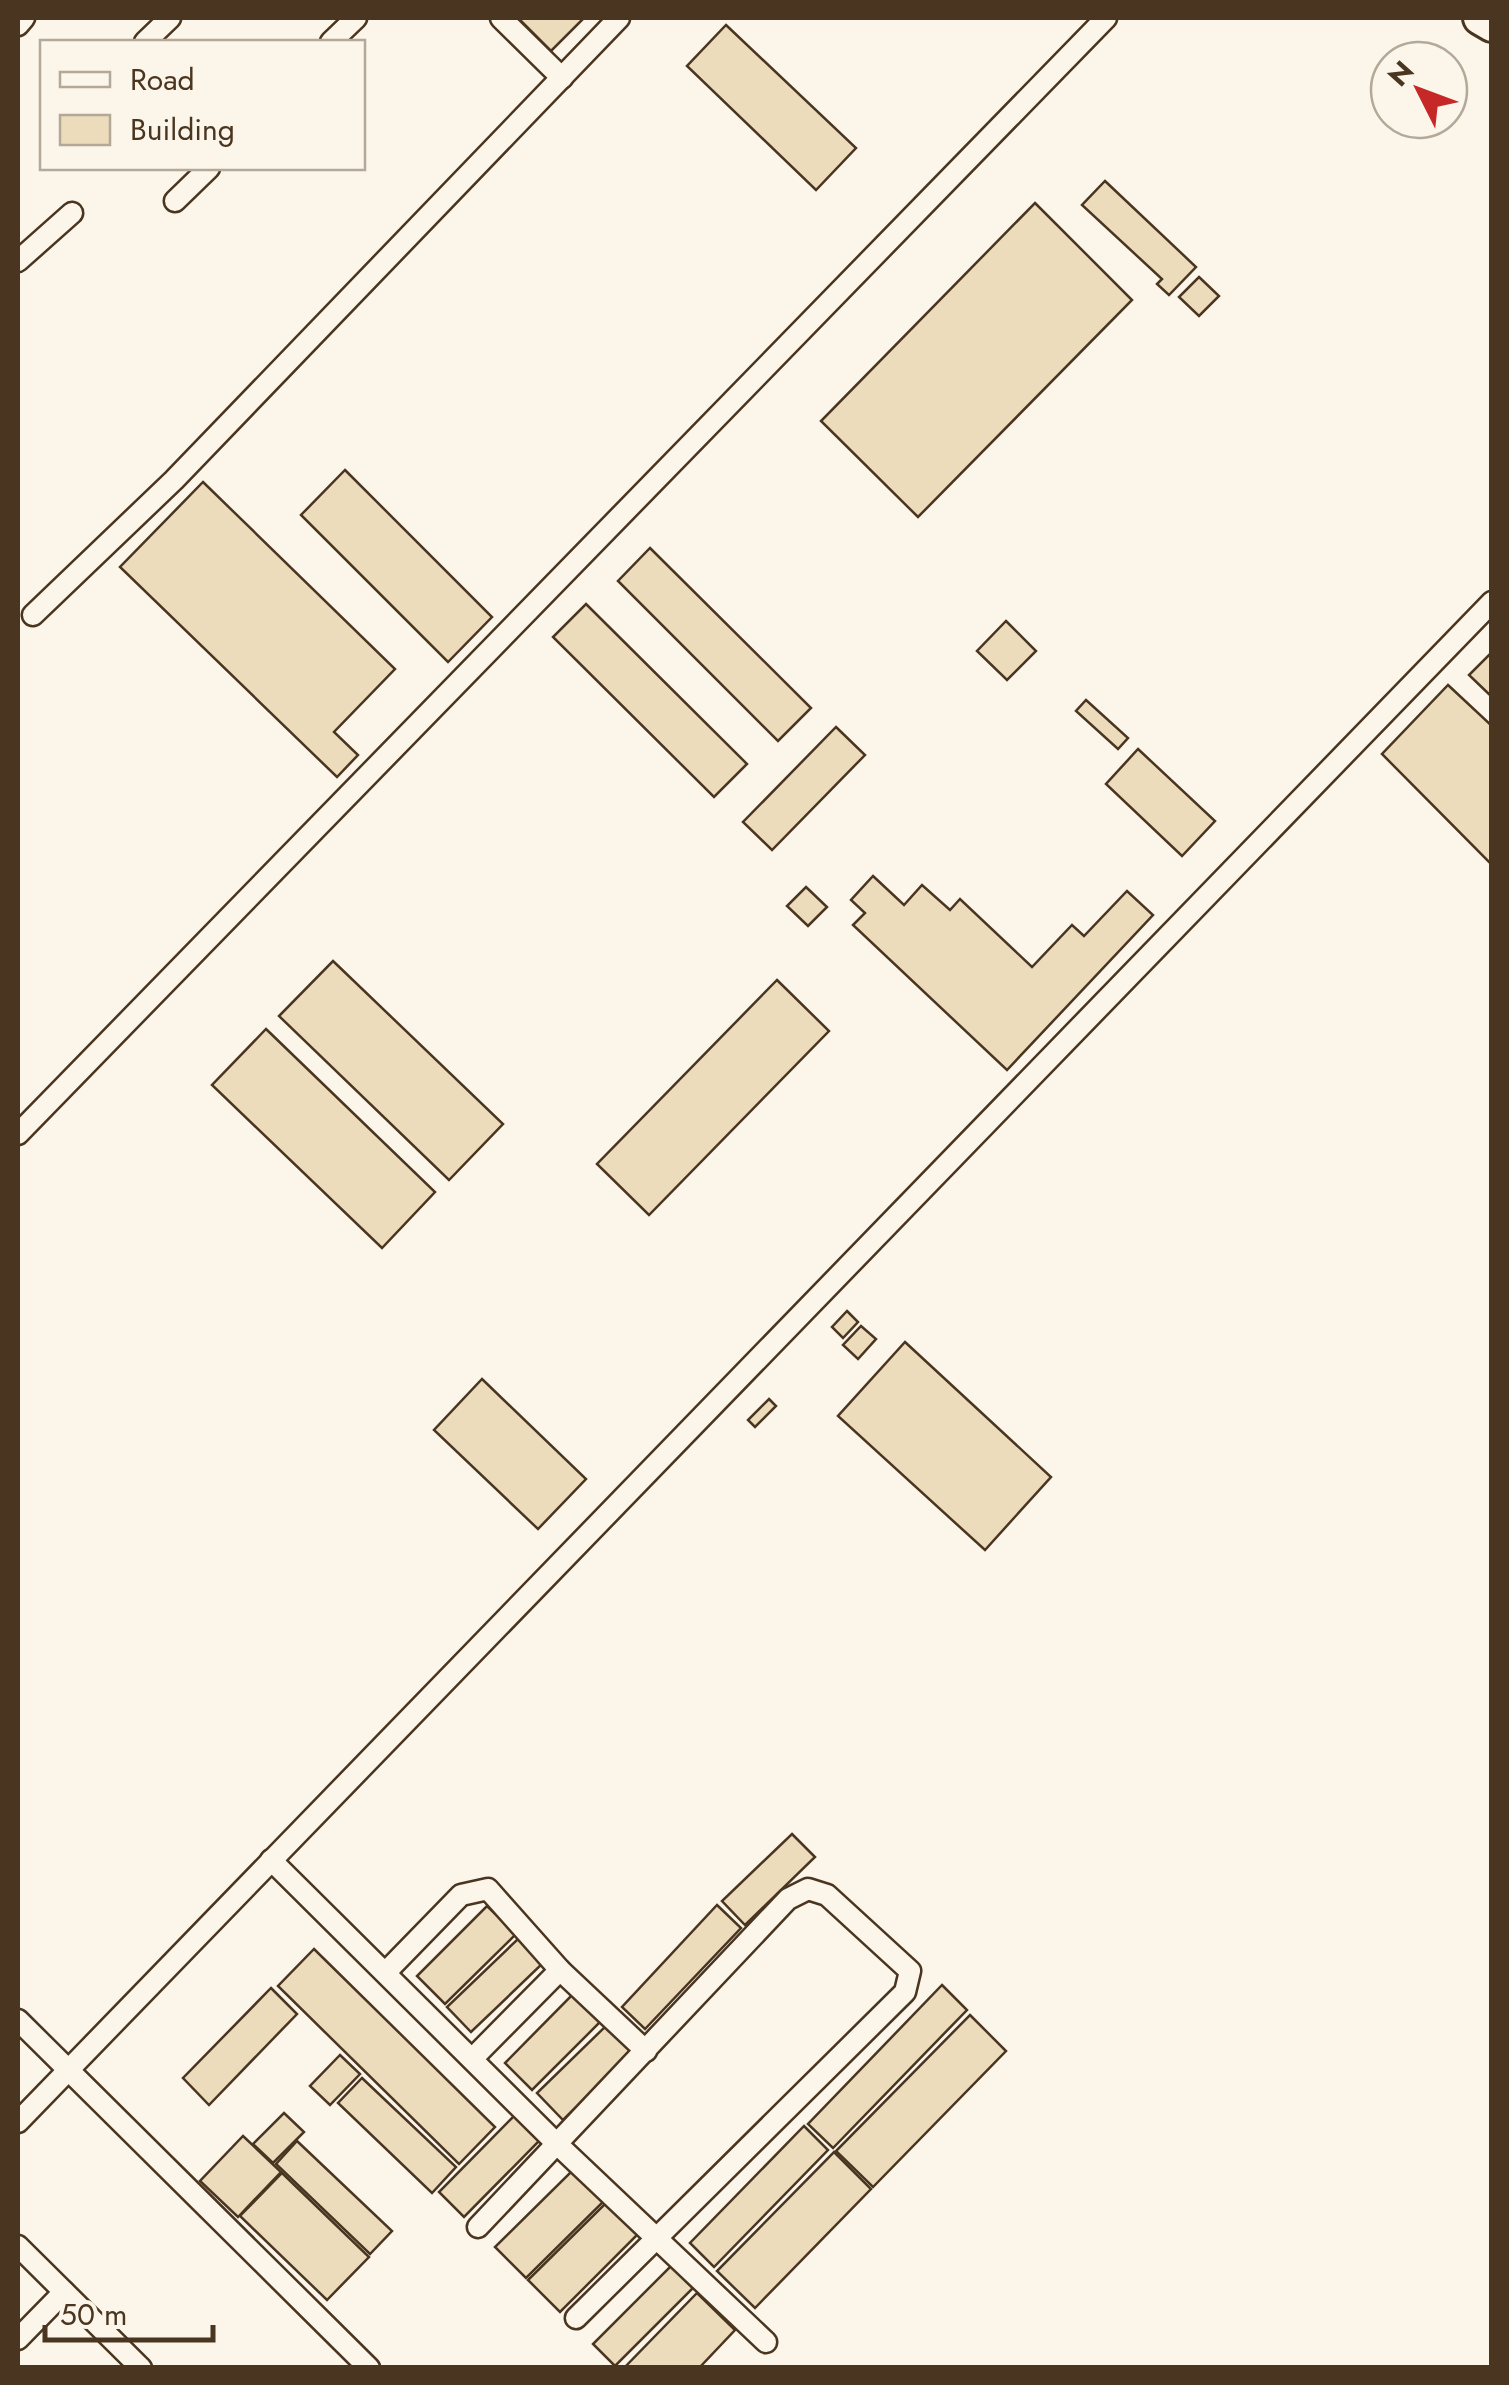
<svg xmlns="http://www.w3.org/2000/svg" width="1509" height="2385" viewBox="0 0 1509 2385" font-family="Jost,sans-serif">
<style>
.building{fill:#ecdcbc;stroke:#4a3520;stroke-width:2.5}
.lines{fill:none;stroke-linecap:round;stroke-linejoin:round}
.minor-casing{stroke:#4a3520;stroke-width:25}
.primary-casing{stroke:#4a3520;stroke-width:38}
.minor{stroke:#fbf6e9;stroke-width:20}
.primary{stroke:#fbf6e9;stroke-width:32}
</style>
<rect width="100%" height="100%" fill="#fbf6e9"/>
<!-- building -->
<g class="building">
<path d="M518 18H584L551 51Z"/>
<path d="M726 25 856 148 816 190 687 66Z"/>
<path d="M1105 181 1196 267 1169 295 1157 284 1162 279 1082 205Z"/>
<path d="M1035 203 1132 300 918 517 821 421Z"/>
<path d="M1199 277 1219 296 1199 316 1179 297Z"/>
<path d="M345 470 492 617 448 662 301 515Z"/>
<path d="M203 482 395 669 334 732 358 755 337 777 120 567Z"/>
<path d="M650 548 811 708 778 741 618 581Z"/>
<path d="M586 604 747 764 714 797 553 637Z"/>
<path d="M1006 621 1036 651 1007 680 977 651Z"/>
<path d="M1492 652V697L1469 675Z"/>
<path d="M1448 685 1492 726V865L1382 754Z"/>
<path d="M1086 700 1128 738 1118 749 1076 711Z"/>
<path d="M836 727 865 755 772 850 743 822Z"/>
<path d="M1138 749 1215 821 1182 856 1106 784Z"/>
<path d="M873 876 904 905 922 885 950 910 960 899 1032 967 1072 925 1084 936 1127 891 1153 915 1007 1070 853 925 865 913 851 900Z"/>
<path d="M806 887 827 907 808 926 787 906Z"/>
<path d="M333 961 503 1124 449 1180 279 1016Z"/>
<path d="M777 980 829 1031 649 1215 597 1164Z"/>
<path d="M266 1029 435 1192 382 1248 212 1085Z"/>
<path d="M847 1311 858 1322 843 1338 832 1327Z"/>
<path d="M861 1326 876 1339 858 1359 843 1345Z"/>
<path d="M905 1342 1051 1477 985 1550 838 1416Z"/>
<path d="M482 1379 586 1479 538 1529 434 1430Z"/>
<path d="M769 1399 776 1406 755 1427 748 1420Z"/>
<path d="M792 1834 815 1857 745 1925 722 1901Z"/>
<path d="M717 1905 741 1928 645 2029 622 2007Z"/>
<path d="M487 1906 516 1934 445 2004 417 1976Z"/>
<path d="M518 1939 542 1964 471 2032 447 2007Z"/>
<path d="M314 1949 495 2127 459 2164 278 1986Z"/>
<path d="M942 1985 967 2010 833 2148 808 2124Z"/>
<path d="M271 1988 297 2014 209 2105 183 2078Z"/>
<path d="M575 1992 603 2019 532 2090 505 2063Z"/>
<path d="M970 2015 1006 2051 873 2187 836 2151Z"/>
<path d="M609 2023 634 2050 563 2120 537 2093Z"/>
<path d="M340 2055 360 2074 330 2105 310 2086Z"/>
<path d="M362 2078 456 2167 432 2193 338 2103Z"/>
<path d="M284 2113 304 2132 273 2163 253 2144Z"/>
<path d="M514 2116 539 2141 464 2217 439 2192Z"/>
<path d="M804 2126 828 2150 714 2267 690 2243Z"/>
<path d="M243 2136 281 2172 238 2217 200 2181Z"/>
<path d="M297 2141 392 2231 370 2254 276 2164Z"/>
<path d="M834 2152 871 2189 755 2308 717 2271Z"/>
<path d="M574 2169 605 2200 526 2278 495 2247Z"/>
<path d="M282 2173 369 2257 327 2300 240 2216Z"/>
<path d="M607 2202 638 2234 560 2312 528 2280Z"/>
<path d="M671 2266 693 2288 615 2366 593 2344Z"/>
<path d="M697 2293 735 2330 699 2368H624Z"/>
</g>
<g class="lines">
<defs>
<g id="minor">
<path d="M501 18 562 78"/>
<path d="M18 25 24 18"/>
<path d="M145 42 170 18"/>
<path d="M331 42 356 18"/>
<path d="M175 201 209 168"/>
<path d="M18 261 72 213"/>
<path d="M33 615 174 480 619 18"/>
<path d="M18 1134 1106 18"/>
<path d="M271 1860 556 2143 766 2342"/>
<path d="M386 1972 461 1895 488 1889 560 1970 646 2051"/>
<path d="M18 2020 369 2368"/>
<path d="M472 2059 560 1970"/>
<path d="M18 2122 1492 602"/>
<path d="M478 2227 788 1899 808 1889 827 1895 910 1971 905 1992 576 2318"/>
<path d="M18 2246 141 2368"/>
<path d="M18 2339 64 2292"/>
</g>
<path id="primary" d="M1480 18 1492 25"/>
</defs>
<!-- minor casing -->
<use href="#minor" class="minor-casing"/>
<!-- primary casing -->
<use href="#primary" class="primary-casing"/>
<!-- minor -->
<use href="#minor" class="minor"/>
<!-- primary -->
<use href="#primary" class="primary"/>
</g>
<!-- border -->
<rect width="1509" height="2385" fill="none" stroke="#4a3520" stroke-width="40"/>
<!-- legend -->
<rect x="40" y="40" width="325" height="130" fill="#fbf6e9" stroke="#b4a999" stroke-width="2.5"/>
<rect x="60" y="72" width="50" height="15" fill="#fbf6e9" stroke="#b4a999" stroke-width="2.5"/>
<text x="130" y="90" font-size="30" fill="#4a3520">Road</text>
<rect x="60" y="115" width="50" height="30" fill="#ecdcbc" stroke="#b4a999" stroke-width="2.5"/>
<text x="130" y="140" font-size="30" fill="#4a3520">Building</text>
<!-- north arrow -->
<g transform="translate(1419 90) rotate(312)"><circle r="48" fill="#fbf6e9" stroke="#b4a999" stroke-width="2.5"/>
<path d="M0-8L18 38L0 25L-18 38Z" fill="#c62828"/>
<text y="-15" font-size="28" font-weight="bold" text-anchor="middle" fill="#4a3520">N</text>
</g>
<!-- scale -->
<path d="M45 2325v15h168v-15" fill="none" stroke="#4a3520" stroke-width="5"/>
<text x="60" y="2325" font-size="30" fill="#4a3520" stroke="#fbf6e9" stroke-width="8" paint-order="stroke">50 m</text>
</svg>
